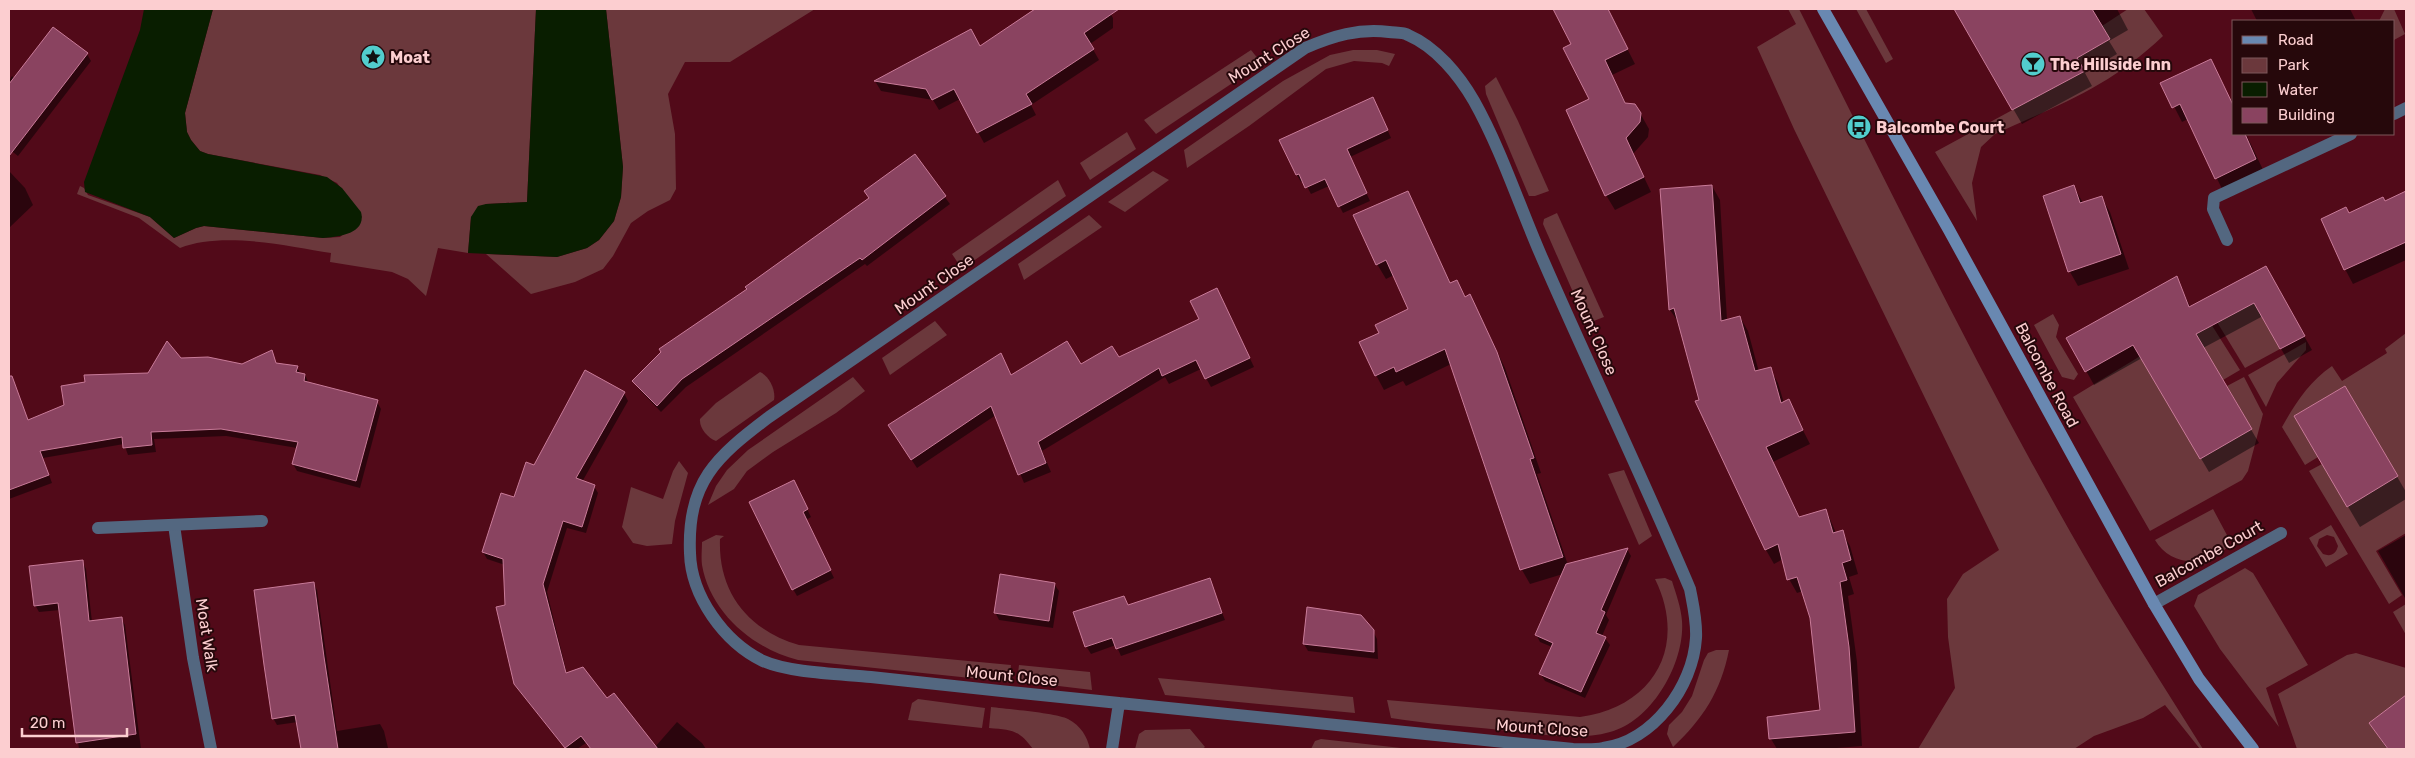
<svg xmlns="http://www.w3.org/2000/svg" width="2415" height="758" viewBox="0 0 2415 758" font-family="Rubik,sans-serif">
<style>
.green{fill:#6b383c;fill-rule:evenodd}
.water{fill:#091e00}
.shadow{fill:#0007}
.building{fill:#8a4360;stroke:#c97b99}
.lines{fill:none;stroke-linecap:round;stroke-linejoin:round}
.street{stroke:#536780;stroke-width:12}
.secondary{stroke:#6988b1;stroke-width:12}
.labels{text-anchor:middle;dominant-baseline:central;stroke-width:4;stroke-linejoin:round;paint-order:stroke}
.street-label{font-size:16px;fill:#fcced0;stroke:#26080b}
.poi-label{font-size:16px;font-weight:bold;fill:#fcced0;stroke:#26080b;text-anchor:start}
</style>
<rect width="100%" height="100%" fill="#520a19"/>
<!-- green -->
<g class="green">
<path d="M213 9H536L527 202 486 204 471 217 468 253 438 248 426 296 408 279 392 272 330 262 331 253C288 246 222 231 180 248L139 218 77 194 80 186 84 188 88 195 150 217 174 238 196 228 204 226 323 238 340 237 362 217 337 183 320 175 208 154 200 151 191 140 187 132 185 113Z"/>
<path d="M606 9H815L730 62H685L668 94 675 134 676 189 670 200 648 211 631 223 613 256 603 269 575 282 531 294 486 254 557 257 587 248 599 240 614 221 621 197 623 167Z"/>
<path d="M1788 9H1799C1900 209 1998 413 2113 605 2143 654 2173 701 2203 749H2200L2165 705 2143 718 2094 736 2074 749H1918L1955 688 1948 637 1947 599 1963 574 1999 550 1794 129 1757 47 1796 24Z"/>
<path d="M1856 9H1866L1893 59 1886 63Z"/>
<path d="M2128 9H2144L2163 36C2111 86 2059 105 1995 134L1981 147 1972 183 1977 221 1935 152 2084 71 2077 58 2110 39 2102 26Z"/>
<path d="M2385 9H2394L2405 34 2394 40V21H2379Z"/>
<path d="M1251 50 1259 60 1258 66 1156 134 1144 120Z"/>
<path d="M1353 50H1377L1395 54 1389 66 1382 63 1354 61 1326 69 1249 126 1187 168 1184 150 1283 81 1330 55Z"/>
<path d="M1496 77 1518 121 1549 191 1535 196H1529L1486 94 1485 86Z"/>
<path d="M1127 132 1136 149 1090 180 1080 163Z"/>
<path d="M1153 171 1169 180 1125 212 1108 202Z"/>
<path d="M1058 180 1066 196 962 269 952 254Z"/>
<path d="M1557 213 1604 317 1591 322 1584 317 1543 224 1544 219Z"/>
<path d="M1089 215 1102 227 1024 280 1018 264Z"/>
<path d="M2254 303 2280 349 2245 368 2217 322Z"/>
<path d="M2053 314 2059 325 2056 337 2078 374 2074 380 2062 377 2034 325Z"/>
<path d="M2206 316 2240 370 2223 380 2198 338 2147 368 2252 429 2227 386 2244 377 2263 414 2248 471 2242 480 2150 531 2073 397Z"/>
<path d="M935 321 947 335 890 375 882 358Z"/>
<path d="M2406 333V533L2376 551 2402 595 2389 604 2309 471 2322 464 2347 506 2398 476 2345 386 2294 416 2318 457 2305 465 2282 427C2296 402 2309 382 2332 366L2342 381 2387 353 2385 349Z"/>
<path d="M2306 342V350L2277 383 2266 407 2248 375Z"/>
<path d="M760 372C769 376 776 390 774 400L716 441C708 438 699 428 700 419L716 403Z"/>
<path d="M853 377 865 391 836 413 773 452 747 471 734 489 708 505 716 486 727 470 748 450Z"/>
<path d="M679 461 688 473 675 521 672 544 647 546 633 543 622 527 631 487 663 499 673 471Z"/>
<path d="M1624 470 1652 536 1639 545 1608 474Z"/>
<path d="M2213 509 2228 537 2229 547C2222 551 2215 557 2208 559 2187 565 2166 559 2155 540Z"/>
<path d="M2331 525 2348 554 2326 567 2309 538ZM2327 535 2334 537 2338 546C2336 554 2331 557 2323 554L2317 546 2319 539Z"/>
<path d="M716 535 724 536 720 539C718 592 748 630 799 645L1011 665 1009 682 798 660C753 649 710 612 702 565 701 558 702 549 702 542Z"/>
<path d="M2245 568 2253 573 2308 665 2266 688 2279 727 2220 649 2194 606 2198 595Z"/>
<path d="M1665 578 1672 581C1676 594 1681 607 1682 621 1685 663 1652 721 1610 732 1575 742 1536 733 1500 730 1464 726 1427 724 1391 718L1387 700 1580 717C1654 707 1688 646 1655 579Z"/>
<path d="M2406 604V635L2393 612Z"/>
<path d="M1716 650H1729C1721 691 1703 719 1673 747L1667 734 1669 725 1682 712 1692 696 1704 660 1708 653Z"/>
<path d="M2356 653 2406 668V695L2369 723 2388 749H2297L2278 694 2347 655Z"/>
<path d="M1019 665 1090 672 1092 690 1017 681Z"/>
<path d="M1158 678 1353 697 1355 713 1165 695Z"/>
<path d="M918 699 985 708 982 728 908 720 912 703Z"/>
<path d="M991 707C1007 709 1057 713 1068 719 1081 726 1087 736 1090 749H1033C1019 730 1013 730 989 728Z"/>
<path d="M1190 729 1205 747 1202 749H1135L1139 734 1145 730Z"/>
<path d="M1321 739 1401 748V749H1311L1315 741Z"/>
</g>
<!-- water -->
<g class="water">
<path d="M144 9H213L185 113 187 132 191 140 200 151 208 154 327 177 342 188 361 212C367 234 337 237 323 238L204 226 196 228 174 238 150 217 85 192 84 182 140 30Z"/>
<path d="M536 9H606L623 167 621 197 614 221 599 240 587 248 557 257 468 253 471 217 478 206 486 204 527 202Z"/>
</g>
<!-- shadow -->
<g class="shadow">
<path d="M1037 9H1108L1113 18V28L1090 44 1099 60 1031 105 1036 115 984 143 960 99 939 110 933 100 881 91 875 81 970 31 980 47Z"/>
<path d="M1555 9H1607L1635 64 1612 75 1626 104 1640 113 1649 129 1648 137 1633 154 1651 192 1615 210 1606 195 1590 100 1573 44Z"/>
<path d="M1955 9H2117L2128 30 2109 41 2117 54 2085 73 2092 86 2022 124Z"/>
<path d="M2251 9H2350L2356 21H2257Z"/>
<path d="M87 54 91 61 18 156 9 149V81L12 76 14 78Z"/>
<path d="M2211 61 2234 107V134H2246L2265 174 2224 193 2188 119 2182 122 2162 83Z"/>
<path d="M1377 106 1391 138 1350 157 1370 201 1343 213 1329 186 1311 194 1304 181 1301 182 1297 175 1281 141Z"/>
<path d="M914 156 950 204 867 266 865 264 686 387 661 412 638 388 633 381 870 199Z"/>
<path d="M9 171 25 188 33 205 9 228Z"/>
<path d="M1712 186 1720 200 1727 320 1740 317 1748 331 1759 372 1770 369 1778 383 1784 403 1788 401 1810 444 1773 462 1800 518 1826 510 1836 533 1842 532 1850 546 1858 574 1849 577 1854 594 1848 596 1857 662 1862 746 1824 749H1777L1771 739 1768 718 1821 711 1811 618 1803 591 1797 593 1789 579 1783 559 1774 564 1766 550 1697 402 1700 401 1679 323 1670 310 1661 190Z"/>
<path d="M2074 187 2083 203 2101 197 2110 212 2129 269 2078 286 2070 272 2044 197Z"/>
<path d="M1407 192 1451 284 1457 282 1466 298 1470 296 1505 368 1541 473 1537 474 1568 565 1627 549 1631 556 1606 615 1609 620 1602 636 1605 638 1610 645 1585 698 1545 681 1540 673 1552 647 1540 642 1536 634 1563 574 1530 584 1522 570 1451 364 1406 386 1403 381 1384 390 1376 375 1381 333 1409 310 1394 275 1386 279 1377 264Z"/>
<path d="M2406 193V260L2353 284 2345 269 2349 215 2385 203Z"/>
<path d="M2265 267 2312 350 2289 363 2263 316 2203 348 2259 443 2209 472 2142 358 2094 385 2068 338 2176 278 2191 308Z"/>
<path d="M1222 299 1254 367 1211 387 1201 369 1169 384 1165 377 1042 451 1051 472 1024 483 996 415 917 468 895 435 1001 355 1011 376 1118 359 1200 320Z"/>
<path d="M271 351 277 365 297 368 301 374 305 375 309 384 377 402 381 409 360 488 297 471 293 464 297 448 226 436 154 439 156 452 128 455 124 444 43 458 52 483 9 499V427L149 374 180 359 242 366Z"/>
<path d="M2345 387 2406 492V499L2360 527 2295 416Z"/>
<path d="M624 393 628 401 582 482 594 486 598 493 586 533 567 528 547 592 567 674 607 700 655 747 677 722 702 743 706 749H591L586 743 577 749H566L520 692 506 606 505 565 487 559 483 552 534 466Z"/>
<path d="M797 489 811 517 806 520 834 578 797 596 793 589Z"/>
<path d="M2406 535V600L2378 551Z"/>
<path d="M82 561 86 569 92 622 121 618 125 625 141 749H79L60 610 39 612 35 605Z"/>
<path d="M1209 580 1225 620 1121 656 1116 645 1091 654 1086 646 1124 597 1129 606Z"/>
<path d="M313 583 317 590 337 731 380 724 384 731 388 748 391 749H302L298 722 277 725 273 718Z"/>
<path d="M1054 584 1059 591 1053 628 999 620 995 612Z"/>
<path d="M1373 631 1377 639 1378 659 1308 651 1304 644Z"/>
<path d="M2406 697V749H2387L2370 723Z"/>
</g>
<!-- building -->
<g class="building">
<path d="M1035 9H1119L1084 33 1094 49 1026 94 1032 104 977 133 954 89 932 100 926 89 874 81 971 29 980 46Z"/>
<path d="M1553 9H1608L1628 49 1605 60 1625 103 1635 104 1641 113 1640 122 1626 138 1644 177 1605 196 1566 110 1589 99 1563 48 1571 44Z"/>
<path d="M1954 9H2092L2110 39 2077 58 2085 71 2012 110Z"/>
<path d="M53 27 88 53 9 156V84Z"/>
<path d="M2211 59 2234 107V134H2245L2256 159 2215 179 2180 104 2172 108 2160 83Z"/>
<path d="M1373 97 1388 130 1347 149 1367 193 1338 207 1325 179 1305 188 1299 174 1296 175 1279 140Z"/>
<path d="M915 154 946 196 862 260 860 258 682 379 657 406 632 381 661 352 659 349 747 289 745 287 869 198 864 191Z"/>
<path d="M1712 185 1721 321 1740 316 1755 371 1771 367 1781 403 1789 399 1803 430 1766 447 1799 517 1826 509 1833 533 1843 530 1851 560 1842 563 1847 580 1840 582 1849 647 1855 732 1769 739 1767 717 1820 710 1810 618 1797 577 1787 580 1778 544 1765 550 1695 401 1699 400 1674 308 1669 310 1660 189Z"/>
<path d="M2074 185 2080 203 2102 196 2121 254 2068 272 2043 196Z"/>
<path d="M1408 191 1450 283 1457 280 1465 297 1470 294 1497 352 1534 458 1530 459 1563 557 1520 570 1445 349 1396 372 1394 367 1375 376 1359 342 1379 333 1375 325 1408 309 1386 260 1376 265 1353 215Z"/>
<path d="M2406 191V242L2344 270 2321 219 2346 207 2349 213 2383 197 2385 201Z"/>
<path d="M2266 266 2305 336 2280 349 2254 303 2196 334 2252 429 2200 459 2133 345 2085 372 2066 338 2177 276 2189 307Z"/>
<path d="M1217 288 1250 358 1205 379 1196 360 1162 376 1159 368 1038 442 1046 463 1018 475 991 406 911 460 888 425 1001 353 1011 375 1067 341 1081 364 1112 346 1119 357 1199 319 1190 301Z"/>
<path d="M167 341 181 358 208 357 242 364 272 350 276 363 298 366 296 372 305 374 304 381 378 400 356 481 292 464 298 442 221 429 151 432 152 445 123 448 122 437 40 451 49 475 9 490V376H12L28 420 64 405 61 386 85 382 84 375 148 373Z"/>
<path d="M585 370 625 392 576 478 595 485 582 527 563 521 543 584 566 673 583 667 607 698 614 693 658 749H591L581 736 565 748 514 684 496 607 505 605 503 559 482 552 501 493 514 497 526 462 534 465Z"/>
<path d="M2345 386 2398 476 2347 507 2294 416Z"/>
<path d="M794 480 808 509 803 512 831 570 792 590 749 502Z"/>
<path d="M1628 548 1601 610 1605 612 1596 633 1606 637 1581 692 1539 674 1553 643 1535 635 1566 564Z"/>
<path d="M83 560 89 621 122 617 136 734 76 743 58 603 34 606 29 566Z"/>
<path d="M1000 574 1055 583 1049 621 994 613Z"/>
<path d="M1210 578 1222 613 1116 649 1112 638 1085 647 1073 612 1124 596 1128 605Z"/>
<path d="M314 582 324 657 338 749H301L295 715 272 719 264 665 254 590Z"/>
<path d="M1307 607 1361 615 1374 630V652L1303 644Z"/>
<path d="M2406 695V749H2388L2369 723Z"/>
</g>
<g class="lines">
<!-- street -->
<g class="street">
<path d="M2394 114 2406 108"/>
<path d="M2227 240 2213 209 2214 198 2351 134"/>
<path d="M174 525 193 658 211 749"/>
<path d="M98 528 262 521"/>
<path d="M2154 604 2281 533"/>
<path d="M1112 749 1119 703 1573 749C1583 749 1594 750 1603 748 1653 741 1693 687 1696 638 1697 621 1693 605 1690 589 1643 478 1591 370 1543 260 1520 208 1502 151 1474 101 1459 75 1436 47 1408 35 1403 32 1395 33 1389 32 1359 28 1333 36 1305 48L769 417C716 457 687 482 690 553 691 596 724 642 763 661 789 673 841 674 871 677 954 686 1036 695 1119 703"/>
</g>
<!-- secondary -->
<path class="secondary" d="M1823 9 1949 230 2154 604 2199 679 2253 749"/>
</g>
<!-- icons -->
<defs>
<symbol id="sight-disc" viewBox="-11 -11 22 22"><circle r="9.5" fill="#52cdcd" stroke="#26080b"/><path d="M0-6L1.8-2.2L6-1.7L2.9 1.2L3.7 5.4L0 3.3L-3.7 5.4L-2.9 1.2L-6-1.7L-1.8-2.2Z" fill="#111"/></symbol>
<symbol id="bar-disc" viewBox="-11 -11 22 22"><circle r="9.5" fill="#52cdcd" stroke="#26080b"/><path d="M-6-5H6L.8 .8V4.5H3.5V6h-7V4.5H-.8V.8Z" fill="#111"/></symbol>
<symbol id="bus-disc" viewBox="-11 -11 22 22"><circle r="9.5" fill="#52cdcd" stroke="#26080b"/><path d="M-5-6H5V4H4V6H2V4H-2V6H-4V4H-5ZM-3.5-4V0h7V-4ZM-3.5 1.2v1.5H-2V1.2ZM2 1.2v1.5H3.5V1.2Z" fill="#111"/></symbol>
</defs>
<g fill-rule="evenodd">
<use href="#sight-disc" x="359" y="43" width="28" height="28"/>
<use href="#bar-disc" x="2019" y="50" width="28" height="28"/>
<use href="#bus-disc" x="1845" y="113" width="28" height="28"/>
</g>
<g class="labels">
<!-- street labels -->
<g class="street-label">
<text transform="translate(1269 55) rotate(-32)">Mount Close</text>
<text transform="translate(934 284) rotate(-35)">Mount Close</text>
<text transform="translate(1594 332) rotate(66)">Mount Close</text>
<text transform="translate(2047 375) rotate(62)">Balcombe Road</text>
<text transform="translate(2209 554) rotate(-29)">Balcombe Court</text>
<text transform="translate(207 635) rotate(81)">Moat Walk</text>
<text transform="translate(1012 676) rotate(6)">Mount Close</text>
<text transform="translate(1542 728) rotate(4)">Mount Close</text>
</g>
<!-- poi labels -->
<g class="poi-label">
<text x="390" y="57">Moat</text>
<text x="2050" y="64">The Hillside Inn</text>
<text x="1876" y="127">Balcombe Court</text>
</g>
</g>
<!-- border -->
<rect width="2415" height="758" fill="none" stroke="#fcced0" stroke-width="20"/>
<!-- legend -->
<rect x="2232" y="20" width="162" height="115" fill="#26080b" stroke="#7c575a"/>
<rect x="2242" y="36" width="25" height="8" fill="#6988b1" stroke="#7c575a"/>
<text x="2278" y="45" font-size="15" fill="#fcced0">Road</text>
<rect x="2242" y="58" width="25" height="15" fill="#6b383c" stroke="#7c575a"/>
<text x="2278" y="70" font-size="15" fill="#fcced0">Park</text>
<rect x="2242" y="82" width="25" height="15" fill="#091e00" stroke="#7c575a"/>
<text x="2278" y="95" font-size="15" fill="#fcced0">Water</text>
<rect x="2242" y="108" width="25" height="15" fill="#8a4360" stroke="#7c575a"/>
<text x="2278" y="120" font-size="15" fill="#fcced0">Building</text>
<!-- scale -->
<path d="M22 728v8h105v-8" fill="none" stroke="#fcced0" stroke-width="2.5"/>
<text x="30" y="728" font-size="15" fill="#fcced0" stroke="#26080b" stroke-width="4" paint-order="stroke">20 m</text>
</svg>
